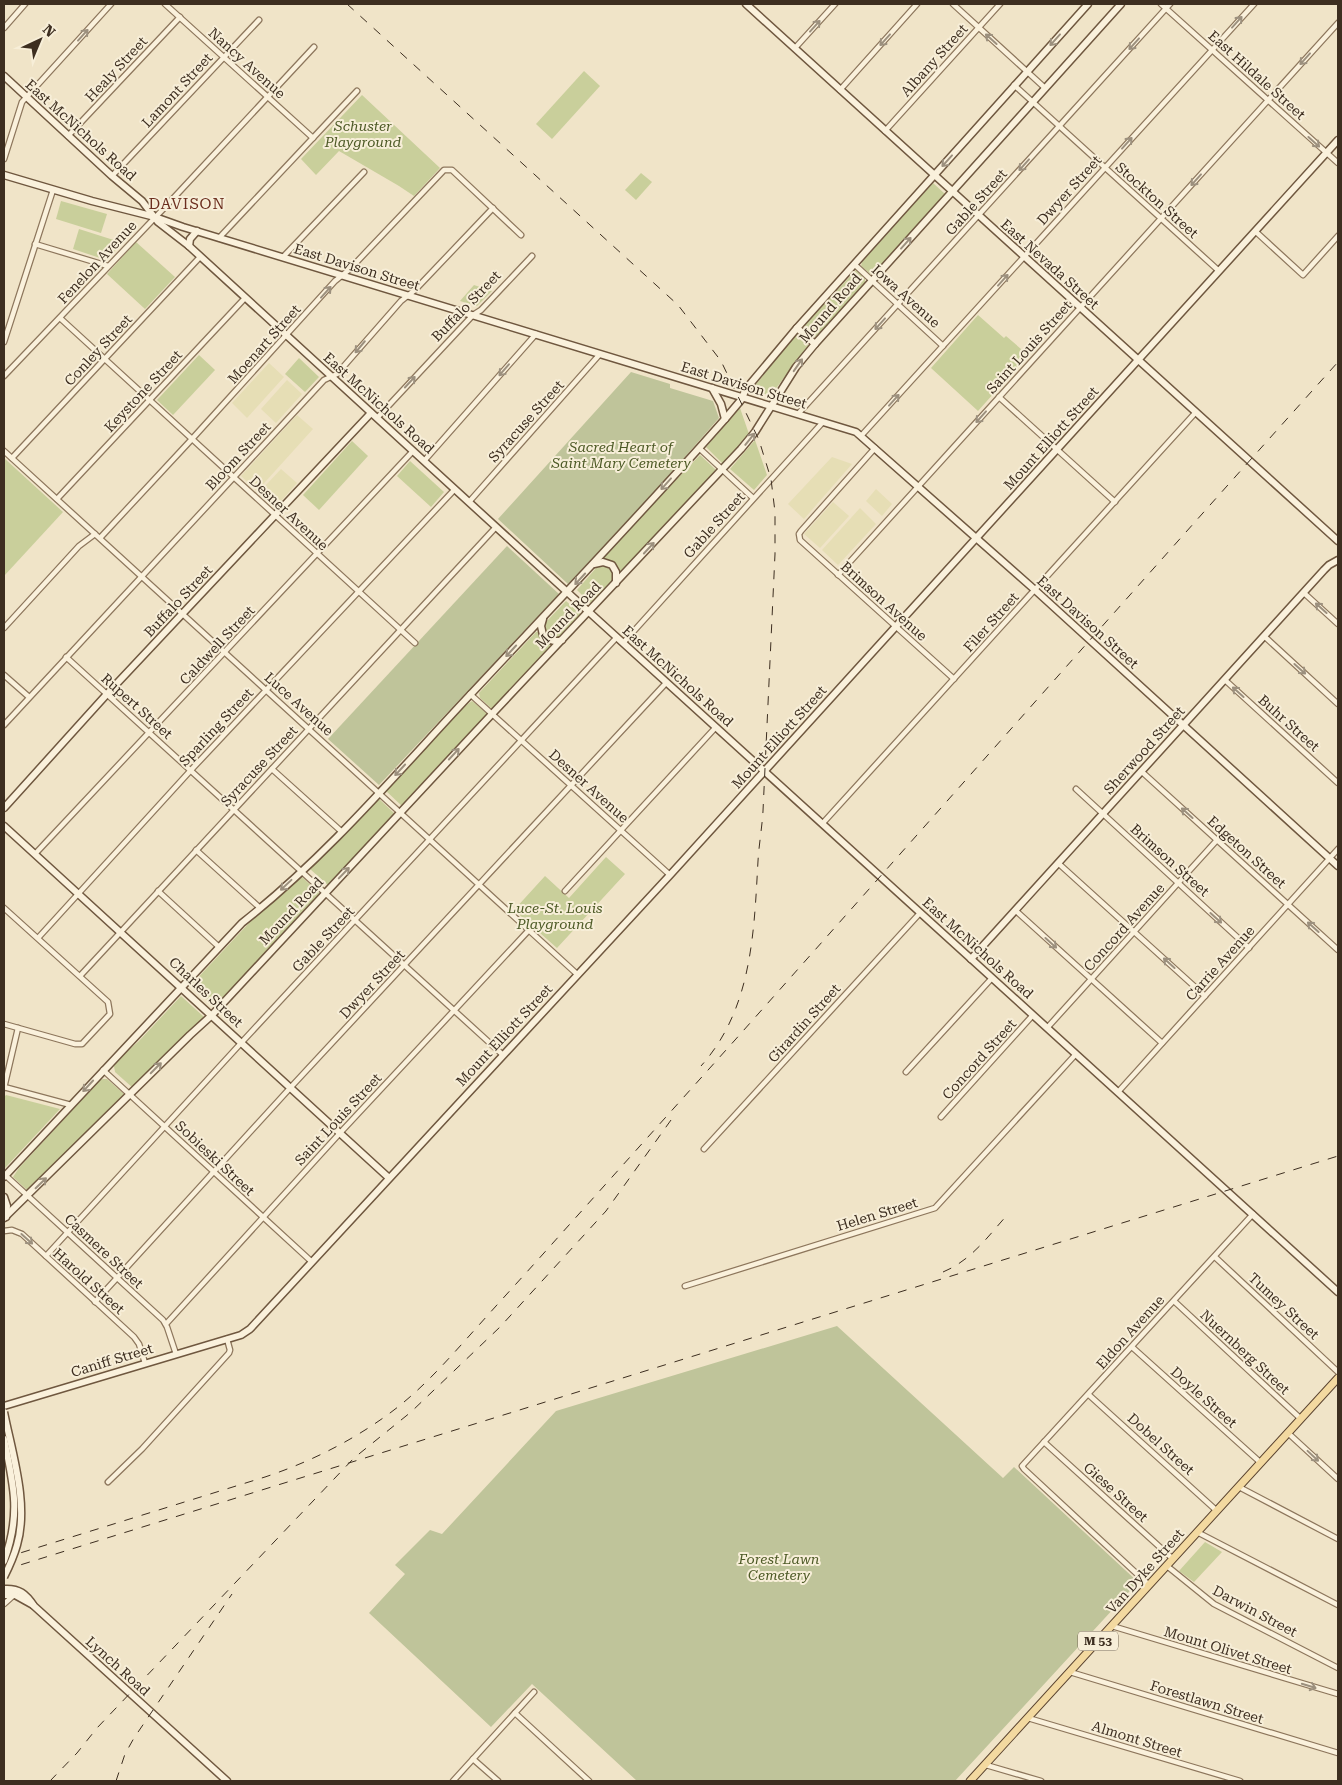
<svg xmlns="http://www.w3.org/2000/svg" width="1342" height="1785" viewBox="0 0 1342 1785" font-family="'Roboto Serif',serif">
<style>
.farmland{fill:#e6deb5}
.green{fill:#c9cf9b}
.cemetery{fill:#bfc49a}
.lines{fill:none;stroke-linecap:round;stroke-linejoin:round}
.street-casing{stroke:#8d765c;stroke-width:7}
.secondary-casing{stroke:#6f573f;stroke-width:9}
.primary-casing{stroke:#5b4430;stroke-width:9}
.street{stroke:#faf1dc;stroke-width:4.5}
.secondary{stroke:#faf1dc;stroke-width:6}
.primary{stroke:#f3d9a0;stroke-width:7}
.rail{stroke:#3d2e20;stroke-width:1;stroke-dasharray:9 9;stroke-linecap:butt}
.secondary-bridge-casing{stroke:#6f573f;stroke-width:9;stroke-linecap:butt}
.secondary-bridge{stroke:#faf1dc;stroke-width:6}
.oneway{stroke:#9c907e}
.labels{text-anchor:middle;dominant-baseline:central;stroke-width:4;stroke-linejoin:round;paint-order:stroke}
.shield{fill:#f7eed8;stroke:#756857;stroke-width:1}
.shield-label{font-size:12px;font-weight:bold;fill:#3d2e20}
.street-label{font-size:14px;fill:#3d2e20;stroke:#f7eed8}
.park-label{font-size:14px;font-style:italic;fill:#4d5a26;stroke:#f7eed8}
.neighbourhood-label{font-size:15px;letter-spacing:1px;fill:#6b2e1e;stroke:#f7eed8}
</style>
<rect width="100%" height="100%" fill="#f0e4c8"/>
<!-- farmland -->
<g class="farmland">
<path d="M269 363 284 377 247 418 232 403Z"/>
<path d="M287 380 302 394 276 423 261 409Z"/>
<path d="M297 415 313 429 257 491 241 476Z"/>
<path d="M832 457 852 464 804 519 788 504Z"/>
<path d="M281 469 297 483 281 501 265 486Z"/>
<path d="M876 489 892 504 882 516 866 501Z"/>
<path d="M833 502 849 516 820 548 804 534Z"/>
<path d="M860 508 876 524 838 565 822 550Z"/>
</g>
<!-- green -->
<g class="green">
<path d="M584 71 600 86 552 139 536 124Z"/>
<path d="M362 95 440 168 414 196 399 186 339 151 316 175 301 159Z"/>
<path d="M641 173 652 182 636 200 625 190Z"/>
<path d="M933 183 945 194 875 273 870 274 861 266 862 262Z"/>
<path d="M61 201 107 214 101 233 56 219Z"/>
<path d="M79 229 123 243 106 260 73 249Z"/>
<path d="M136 242 175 277 145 309 107 274Z"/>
<path d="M856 270 865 278V283L818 336 814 337 805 329V325Z"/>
<path d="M474 285 492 291 477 306 460 301Z"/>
<path d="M978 315 1004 338 1006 336 1028 355 978 411 931 368Z"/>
<path d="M796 335 800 336 808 343V346L771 395 753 392V388Z"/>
<path d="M199 355 215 370 173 415 157 400Z"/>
<path d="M299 358 319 377 305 392 285 374Z"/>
<path d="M740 408 749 434 723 464 706 447Z"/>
<path d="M755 440 767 475 754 490 730 469Z"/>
<path d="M352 441 368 456 319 510 303 495Z"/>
<path d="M700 455 716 470 704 486 620 573 614 564 604 560 603 556Z"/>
<path d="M4 458 63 512 4 576Z"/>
<path d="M410 461 444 492 431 507 397 476Z"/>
<path d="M603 566 611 569 615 579 592 605 577 590 596 568Z"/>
<path d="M566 601 582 615 558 639 547 637 544 629 545 623Z"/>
<path d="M536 632H539L545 642 555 645 493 709 491 708 480 698 479 693Z"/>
<path d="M472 701 487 713V715L403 807 385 790 465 706Z"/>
<path d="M378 798 395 814 329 886 310 869 312 866Z"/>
<path d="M606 857 625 874 557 948 514 910 545 876 569 898Z"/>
<path d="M302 877 320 894 216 1008 191 985 250 922 297 880Z"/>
<path d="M181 996 204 1017 133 1088 115 1072 114 1066 121 1057 139 1041Z"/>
<path d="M103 1079H107L124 1094 122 1097 29 1190H27L13 1177 19 1168 100 1080Z"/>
<path d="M6 1095 60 1109 5 1168 4 1097Z"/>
<path d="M1205 1542 1222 1552 1194 1582 1179 1571Z"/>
</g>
<!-- cemetery -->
<g class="cemetery">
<path d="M631 372 670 384V388L713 401 719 418 656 490 568 584 498 519Z"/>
<path d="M507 546 559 594 379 785 328 739Z"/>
<path d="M837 1326 1003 1478 1014 1467 1138 1582 955 1781H637L532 1684 491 1727 369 1613 405 1574 395 1565 430 1530 442 1534 556 1411Z"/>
</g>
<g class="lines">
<defs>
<g id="street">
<path d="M165 4 313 138"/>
<path d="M953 4 1045 88"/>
<path d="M1161 4 1338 163"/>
<path d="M4 28 25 4"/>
<path d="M795 48 835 4"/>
<path d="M1014 85 1219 271"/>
<path d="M840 90 917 4"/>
<path d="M885 131 1000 4"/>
<path d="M68 136 180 17"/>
<path d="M4 159 22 102 111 4"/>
<path d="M112 176 259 20"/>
<path d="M1255 231 1303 275 1338 236"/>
<path d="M219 238 357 91"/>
<path d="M35 244 108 266"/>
<path d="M283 257 364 172"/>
<path d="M854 264 943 346"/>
<path d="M60 318 415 643"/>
<path d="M4 342 53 190"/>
<path d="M4 376 167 205 314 47"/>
<path d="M999 397 1115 502"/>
<path d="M798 414 1170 4"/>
<path d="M377 418 473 315 481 310 532 256"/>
<path d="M861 436 1254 4"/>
<path d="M699 448 753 498"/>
<path d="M875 448 801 531 799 534 800 540 954 679"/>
<path d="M4 451 578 975"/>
<path d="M12 458 200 257"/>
<path d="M424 461 536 334"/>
<path d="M57 499 245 298"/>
<path d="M469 502 600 354"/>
<path d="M100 538 192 439 335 281 350 269 444 170H452L521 235"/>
<path d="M838 575 1338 23"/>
<path d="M1304 593 1338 624"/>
<path d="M4 628 79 546 95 534"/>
<path d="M1264 636 1338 704"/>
<path d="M623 643 823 422"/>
<path d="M66 657 503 1055"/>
<path d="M4 675 29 697"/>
<path d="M1225 680 1338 783"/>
<path d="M470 694 670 875"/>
<path d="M4 725 324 380 337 374 401 301 415 290 493 208"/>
<path d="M272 769 342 832"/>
<path d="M1141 771 1338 950"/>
<path d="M1076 789 1249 948"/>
<path d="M822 824 1196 412"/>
<path d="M196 850 260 908"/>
<path d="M35 854 413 451"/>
<path d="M1058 863 1205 996"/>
<path d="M158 891 219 947"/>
<path d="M565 891 716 727"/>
<path d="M4 908 108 1002 110 1014 82 1044H75L4 1024"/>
<path d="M1015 910 1162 1043"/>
<path d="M38 938 191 770 455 489"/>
<path d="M80 976 496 527"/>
<path d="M1047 1028 1217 840"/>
<path d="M103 1070 312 1262"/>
<path d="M906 1072 992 978"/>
<path d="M4 1087 71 1105"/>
<path d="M4 1088 18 1028"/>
<path d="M1118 1092 1338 849"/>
<path d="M941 1117 1033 1015"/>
<path d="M704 1149 920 913"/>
<path d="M5 1175 163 1320 167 1327 176 1354"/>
<path d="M4 1231 12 1230 22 1234 134 1337 139 1344 145 1363"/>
<path d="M46 1256 242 1042 617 637"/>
<path d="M1215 1257 1338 1372"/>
<path d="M685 1286 935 1208 1076 1054"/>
<path d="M1174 1301 1301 1419"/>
<path d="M95 1302 291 1087 666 683"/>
<path d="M166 1324 340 1133 529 930"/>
<path d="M1132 1347 1261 1463"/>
<path d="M1089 1395 1217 1511"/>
<path d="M1288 1433 1338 1479"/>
<path d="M1044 1442 1173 1559"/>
<path d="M108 1482 142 1449 229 1353 230 1350 227 1339"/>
<path d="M1239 1487 1338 1539"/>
<path d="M1197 1532 1338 1605"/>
<path d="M1167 1566 1214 1604 1338 1668"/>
<path d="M1149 1585 1024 1469 1022 1466 1253 1214"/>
<path d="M4 1604 14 1595"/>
<path d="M1112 1626 1338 1694"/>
<path d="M1070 1672 1338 1753"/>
<path d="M515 1713 589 1781"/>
<path d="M1028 1718 1240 1781"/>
<path d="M473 1759 498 1781"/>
<path d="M986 1765 1041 1781"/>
<path d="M453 1781 534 1692"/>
</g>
<g id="secondary">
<path d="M746 4 1338 541"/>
<path d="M4 76 112 176 142 201 158 222 189 246 589 612 1338 1292"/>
<path d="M4 175 92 201 155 217 183 227 856 432 1035 590 1338 866"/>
<path d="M189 246 190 239 197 231"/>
<path d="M797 328 815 344"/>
<path d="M712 388 721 404 725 419"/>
<path d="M594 564 603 562 612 565 616 572V583"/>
<path d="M543 619 541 626 543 635C548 640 554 643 562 640"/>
<path d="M4 808 107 694 371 413"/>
<path d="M4 826 389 1178"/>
<path d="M971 959 1324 570 1329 565 1338 560"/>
<path d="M4 1177 242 923C326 857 396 774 469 696 555 604 642 513 725 419L741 400 746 389 797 328 1088 4"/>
<path d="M4 1197 7 1206 6 1217"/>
<path d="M4 1218 190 1035 212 1015 492 714 741 449 755 432 796 367 815 344 1121 4"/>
<path d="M4 1406 241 1335 250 1329 670 875 1338 140"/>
<path d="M4 1589C19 1588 26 1594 34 1606L227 1781"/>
<path d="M4 1595H15L33 1605"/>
</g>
<path id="primary" d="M970 1781 1338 1378"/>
</defs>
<!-- street casing -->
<use href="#street" class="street-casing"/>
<!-- secondary casing -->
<use href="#secondary" class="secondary-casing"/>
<!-- primary casing -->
<use href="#primary" class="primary-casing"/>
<!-- street -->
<use href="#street" class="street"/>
<!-- secondary -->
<use href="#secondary" class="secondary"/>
<!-- primary -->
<use href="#primary" class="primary"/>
<!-- rail -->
<g class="rail">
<path d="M347 4 678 305 721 361 759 440 771 479 775 512V554L763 811C762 828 759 844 758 861 754 933 752 1009 701 1066"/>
<path d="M943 1272C972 1260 988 1236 1009 1213"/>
<path d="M4 1558 265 1477C310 1462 352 1441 390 1413 424 1388 451 1356 479 1325 503 1298 528 1271 552 1244 613 1176 674 1108 735 1040 936 814 1136 587 1338 362"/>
<path d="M4 1570 1338 1156"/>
<path d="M50 1781 77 1753 97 1728 354 1458 411 1412 500 1327 606 1211 671 1120"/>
<path d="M116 1781 125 1754 134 1738 232 1594"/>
</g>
<defs>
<g id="secondary-bridge">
<path d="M4 1412C12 1453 29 1504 17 1545 14 1556 9 1567 4 1577"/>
<path d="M4 1439C14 1486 21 1515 4 1561"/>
</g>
</defs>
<!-- secondary-bridge casing -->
<use href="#secondary-bridge" class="secondary-bridge-casing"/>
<!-- secondary-bridge -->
<use href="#secondary-bridge" class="secondary-bridge"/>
</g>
<!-- one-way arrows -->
<defs><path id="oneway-shaft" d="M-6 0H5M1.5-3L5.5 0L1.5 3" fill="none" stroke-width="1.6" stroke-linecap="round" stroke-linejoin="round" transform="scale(1.25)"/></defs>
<g class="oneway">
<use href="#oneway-shaft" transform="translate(1237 22) rotate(-48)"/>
<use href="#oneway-shaft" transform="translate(815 26) rotate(-48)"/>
<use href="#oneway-shaft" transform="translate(83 35) rotate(-48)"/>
<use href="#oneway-shaft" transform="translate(991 39) rotate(-138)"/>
<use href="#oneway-shaft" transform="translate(885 40) rotate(132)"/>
<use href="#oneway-shaft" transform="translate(1055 40) rotate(132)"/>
<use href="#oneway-shaft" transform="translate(1134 44) rotate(132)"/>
<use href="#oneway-shaft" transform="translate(1305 59) rotate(132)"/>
<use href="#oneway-shaft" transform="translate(1314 142) rotate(42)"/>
<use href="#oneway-shaft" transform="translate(1127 143) rotate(-48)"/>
<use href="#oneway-shaft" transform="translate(947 161) rotate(132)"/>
<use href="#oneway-shaft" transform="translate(1024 165) rotate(132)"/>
<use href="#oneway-shaft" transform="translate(1196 180) rotate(132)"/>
<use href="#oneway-shaft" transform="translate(906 243) rotate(-48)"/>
<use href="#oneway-shaft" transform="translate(1003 280) rotate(-48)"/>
<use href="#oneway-shaft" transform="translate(326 292) rotate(-48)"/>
<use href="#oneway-shaft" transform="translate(880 324) rotate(132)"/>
<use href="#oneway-shaft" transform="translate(360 347) rotate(130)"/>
<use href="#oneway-shaft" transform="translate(798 365) rotate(-55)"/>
<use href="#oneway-shaft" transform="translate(504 370) rotate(131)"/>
<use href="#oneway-shaft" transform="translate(410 382) rotate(-47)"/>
<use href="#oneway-shaft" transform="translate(894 400) rotate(-48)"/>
<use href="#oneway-shaft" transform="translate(981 417) rotate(132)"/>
<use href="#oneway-shaft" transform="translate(750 439) rotate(-51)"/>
<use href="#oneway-shaft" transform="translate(666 484) rotate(132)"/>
<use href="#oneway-shaft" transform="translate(649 548) rotate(-47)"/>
<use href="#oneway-shaft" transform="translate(580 579) rotate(133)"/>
<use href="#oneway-shaft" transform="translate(1321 608) rotate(-138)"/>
<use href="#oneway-shaft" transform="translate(511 651) rotate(133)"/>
<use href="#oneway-shaft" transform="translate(1300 669) rotate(42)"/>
<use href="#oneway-shaft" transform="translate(1238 692) rotate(-138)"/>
<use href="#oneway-shaft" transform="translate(454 754) rotate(-47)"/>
<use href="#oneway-shaft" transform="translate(400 770) rotate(133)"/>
<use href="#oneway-shaft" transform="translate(1187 813) rotate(-138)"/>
<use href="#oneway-shaft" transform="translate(344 873) rotate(-46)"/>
<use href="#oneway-shaft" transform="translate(286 885) rotate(137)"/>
<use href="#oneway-shaft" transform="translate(1216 918) rotate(42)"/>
<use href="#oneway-shaft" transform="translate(1313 927) rotate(-138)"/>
<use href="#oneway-shaft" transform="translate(1051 943) rotate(42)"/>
<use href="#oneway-shaft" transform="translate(1169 963) rotate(-138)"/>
<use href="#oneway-shaft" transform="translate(156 1068) rotate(-45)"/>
<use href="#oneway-shaft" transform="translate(88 1086) rotate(133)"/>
<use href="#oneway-shaft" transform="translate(41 1183) rotate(-44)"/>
<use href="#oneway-shaft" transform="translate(27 1239) rotate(42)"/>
<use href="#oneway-shaft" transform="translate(1313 1456) rotate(43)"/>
<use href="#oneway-shaft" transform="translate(1309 1686) rotate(17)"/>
</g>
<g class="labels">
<!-- shield labels -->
<rect class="shield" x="1078" y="1631.5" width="40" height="19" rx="4"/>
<g class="shield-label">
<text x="1098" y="1641">M 53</text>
</g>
<!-- street labels -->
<g class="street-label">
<text transform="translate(934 60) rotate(-48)">Albany Street</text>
<text transform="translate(247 63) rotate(42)">Nancy Avenue</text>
<text transform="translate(116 69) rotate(-47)">Healy Street</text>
<text transform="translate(1257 75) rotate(42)">East Hildale Street</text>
<text transform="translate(177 90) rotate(-47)">Lamont Street</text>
<text transform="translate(81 130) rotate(42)">East McNichols Road</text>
<text transform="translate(1069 190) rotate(-48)">Dwyer Street</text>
<text transform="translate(1157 200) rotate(42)">Stockton Street</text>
<text transform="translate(976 202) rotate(-48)">Gable Street</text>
<text transform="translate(97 262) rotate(-47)">Fenelon Avenue</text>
<text transform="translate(1050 264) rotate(42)">East Nevada Street</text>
<text transform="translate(357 267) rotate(17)">East Davison Street</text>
<text transform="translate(906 296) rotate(42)">Iowa Avenue</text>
<text transform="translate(466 306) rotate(-46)">Buffalo Street</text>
<text transform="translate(830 308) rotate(-49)">Mound Road</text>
<text transform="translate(264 344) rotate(-48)">Moenart Street</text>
<text transform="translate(1029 347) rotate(-48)">Saint Louis Street</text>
<text transform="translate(98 350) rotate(-47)">Conley Street</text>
<text transform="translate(744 385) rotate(17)">East Davison Street</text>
<text transform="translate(143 391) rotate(-47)">Keystone Street</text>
<text transform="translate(379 403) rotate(42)">East McNichols Road</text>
<text transform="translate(526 421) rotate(-48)">Syracuse Street</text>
<text transform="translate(1051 438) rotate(-48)">Mount Elliott Street</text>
<text transform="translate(238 456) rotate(-47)">Bloom Street</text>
<text transform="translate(289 513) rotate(43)">Desner Avenue</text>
<text transform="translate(714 525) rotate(-48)">Gable Street</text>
<text transform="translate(178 601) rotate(-47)">Buffalo Street</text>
<text transform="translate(884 601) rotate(42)">Brimson Avenue</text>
<text transform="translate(568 615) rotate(-46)">Mound Road</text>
<text transform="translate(991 622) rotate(-48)">Filer Street</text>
<text transform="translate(1088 622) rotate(42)">East Davison Street</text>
<text transform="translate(217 645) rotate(-47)">Caldwell Street</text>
<text transform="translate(678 676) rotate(42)">East McNichols Road</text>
<text transform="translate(299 704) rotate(42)">Luce Avenue</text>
<text transform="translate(137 706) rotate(42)">Rupert Street</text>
<text transform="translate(1289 723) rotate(42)">Buhr Street</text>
<text transform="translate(216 727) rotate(-47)">Sparling Street</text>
<text transform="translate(779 737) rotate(-48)">Mount Elliott Street</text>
<text transform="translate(1144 750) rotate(-48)">Sherwood Street</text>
<text transform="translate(259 766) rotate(-47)">Syracuse Street</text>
<text transform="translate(589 786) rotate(42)">Desner Avenue</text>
<text transform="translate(1247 852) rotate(42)">Edgeton Street</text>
<text transform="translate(1170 860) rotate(42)">Brimson Street</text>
<text transform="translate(291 911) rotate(-47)">Mound Road</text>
<text transform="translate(1124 927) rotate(-48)">Concord Avenue</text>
<text transform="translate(323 939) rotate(-47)">Gable Street</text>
<text transform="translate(978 948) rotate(42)">East McNichols Road</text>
<text transform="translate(1220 963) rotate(-48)">Carrie Avenue</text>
<text transform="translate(372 984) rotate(-47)">Dwyer Street</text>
<text transform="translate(206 992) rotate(43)">Charles Street</text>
<text transform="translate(804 1023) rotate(-48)">Girardin Street</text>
<text transform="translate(504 1035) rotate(-47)">Mount Elliott Street</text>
<text transform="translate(979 1059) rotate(-48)">Concord Street</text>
<text transform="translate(338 1119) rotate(-47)">Saint Louis Street</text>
<text transform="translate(215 1158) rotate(43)">Sobieski Street</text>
<text transform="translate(877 1214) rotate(-17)">Helen Street</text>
<text transform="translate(104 1251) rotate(43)">Casmere Street</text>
<text transform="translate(89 1281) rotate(42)">Harold Street</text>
<text transform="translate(1284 1306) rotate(43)">Tumey Street</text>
<text transform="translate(1130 1332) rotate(-48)">Eldon Avenue</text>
<text transform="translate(1245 1352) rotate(43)">Nuernberg Street</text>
<text transform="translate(112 1360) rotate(-17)">Caniff Street</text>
<text transform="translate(1204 1397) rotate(42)">Doyle Street</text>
<text transform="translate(1161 1444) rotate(42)">Dobel Street</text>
<text transform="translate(1116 1492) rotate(42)">Giese Street</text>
<text transform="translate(1145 1571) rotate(-48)">Van Dyke Street</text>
<text transform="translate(1255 1611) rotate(28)">Darwin Street</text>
<text transform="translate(1228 1650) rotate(17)">Mount Olivet Street</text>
<text transform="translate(118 1666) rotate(42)">Lynch Road</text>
<text transform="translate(1207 1702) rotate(17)">Forestlawn Street</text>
<text transform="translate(1137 1739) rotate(17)">Almont Street</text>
</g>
<!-- park labels -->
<g class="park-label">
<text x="363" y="126">Schuster<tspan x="363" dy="16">Playground</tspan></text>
<text x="621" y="447">Sacred Heart of<tspan x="621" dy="16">Saint Mary Cemetery</tspan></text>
<text x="555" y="908">Luce-St. Louis<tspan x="555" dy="16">Playground</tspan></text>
<text x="779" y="1559">Forest Lawn<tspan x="779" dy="16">Cemetery</tspan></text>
</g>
<!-- neighbourhood labels -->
<g class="neighbourhood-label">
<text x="187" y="204">DAVISON</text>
</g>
</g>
<!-- border -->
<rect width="1342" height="1785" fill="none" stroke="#3d2e20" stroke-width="10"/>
<!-- north arrow -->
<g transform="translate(40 40) rotate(44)" stroke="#f7eed8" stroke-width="4" paint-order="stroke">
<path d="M0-4L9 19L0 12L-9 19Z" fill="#3d2e20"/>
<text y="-8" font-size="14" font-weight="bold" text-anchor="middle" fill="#3d2e20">N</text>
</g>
</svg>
